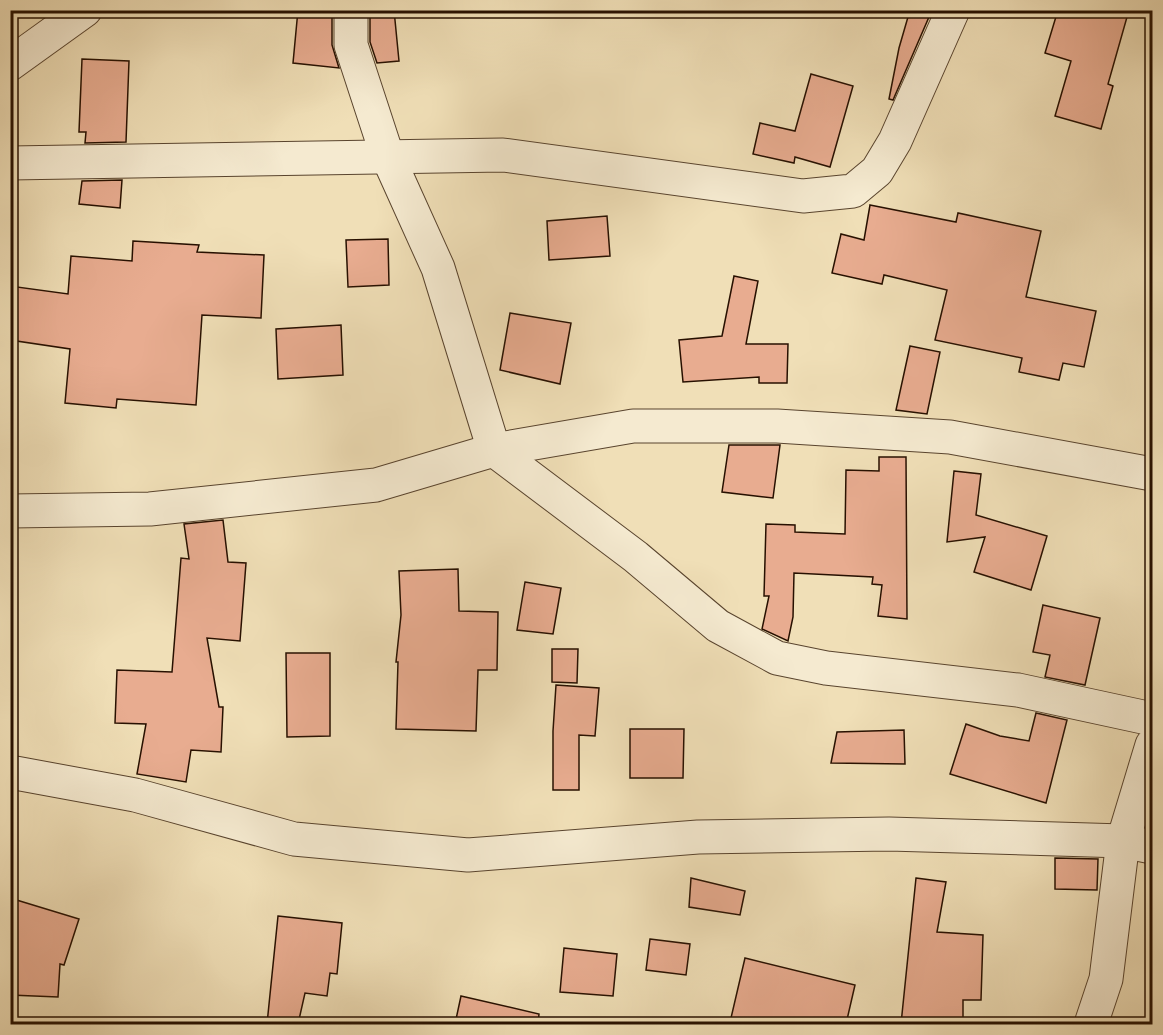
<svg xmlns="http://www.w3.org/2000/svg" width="1163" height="1035" viewBox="0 0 1163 1035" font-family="'Libre Caslon Text',serif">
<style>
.building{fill:#e8ac90;stroke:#271000;stroke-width:1.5}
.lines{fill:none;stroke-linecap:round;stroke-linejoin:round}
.street-casing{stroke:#59442e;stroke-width:35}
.street{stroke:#f5ead0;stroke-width:33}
</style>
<rect width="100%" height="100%" fill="#f0dfb7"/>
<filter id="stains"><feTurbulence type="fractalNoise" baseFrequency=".00333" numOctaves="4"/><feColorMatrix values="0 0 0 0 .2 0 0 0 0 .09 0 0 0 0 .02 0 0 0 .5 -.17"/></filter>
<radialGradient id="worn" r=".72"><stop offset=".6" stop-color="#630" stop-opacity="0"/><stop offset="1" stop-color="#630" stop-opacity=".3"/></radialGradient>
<!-- building -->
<g class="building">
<path d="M298 10H332V45L339 68 293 63Z"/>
<path d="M370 10H394L399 61 377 63 370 42Z"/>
<path d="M910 10H932L893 100 889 99 899 48Z"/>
<path d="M1058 10H1129L1108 84 1113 86 1101 129 1055 116 1071 61 1045 53Z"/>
<path d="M82 59 129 61 126 142 85 143 86 132H79Z"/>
<path d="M811 74 853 86 830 167 795 157 794 163 753 154 760 123 795 131Z"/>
<path d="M122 180 120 208 79 204 82 181Z"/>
<path d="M870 205 956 222 958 213 1041 231 1026 297 1096 311 1084 367 1063 363 1059 380 1019 372 1022 358 935 340 947 290 884 275 882 284 832 273 841 234 864 240Z"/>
<path d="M607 216 610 256 549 260 547 221Z"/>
<path d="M388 239 389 285 348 287 346 240Z"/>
<path d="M133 241 199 245 197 252 264 255 261 318 202 315 196 405 117 399 116 408 65 403 70 349 10 340V286L68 294 71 256 132 261Z"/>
<path d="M734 276 758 281 746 344H788L787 383H759V377L683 382 679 340 722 336Z"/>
<path d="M510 313 571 323 560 384 500 370Z"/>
<path d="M341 325 343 375 278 379 276 329Z"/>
<path d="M910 346 940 352 927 414 896 410Z"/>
<path d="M729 445H780L773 498 722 492Z"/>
<path d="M879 457H906L907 619 878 616 882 585 872 584 873 577 794 573 793 617 788 641 762 629 769 596H764L766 524 795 525V532L845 534 846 470 879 471Z"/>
<path d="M954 471 981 474 976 515 1047 536 1031 590 974 572 985 537 947 542Z"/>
<path d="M223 520 228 562 246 563 240 641 207 638 219 707H223L221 752 191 750 186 782 137 774 146 724 115 723 117 670 172 672 181 558 189 559 184 524Z"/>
<path d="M458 569 459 611 498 612 497 670H478L476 731 396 729 398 662H396L401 615 399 571Z"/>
<path d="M525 582 561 588 553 634 517 630Z"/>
<path d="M1043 605 1100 618 1085 685 1045 677 1050 655 1033 652Z"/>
<path d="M552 649H578L577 683 552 682Z"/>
<path d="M286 653H330V736L287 737Z"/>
<path d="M556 685 599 688 595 736 579 735V790H553V731Z"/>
<path d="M1036 713 1067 720 1046 803 950 774 966 724 1000 736 1029 741Z"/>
<path d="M630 729H684L683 778H630Z"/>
<path d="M904 730 905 764 831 763 837 732Z"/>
<path d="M1055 858 1098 859 1097 890 1055 889Z"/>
<path d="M691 878 745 891 740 915 689 907Z"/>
<path d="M916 878 946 882 937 932 983 935 981 1000H963V1024H901Z"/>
<path d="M10 898 79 919 64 965 60 964 58 997 10 995Z"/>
<path d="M278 916 342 923 337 974 330 973 327 996 305 993 298 1024H267Z"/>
<path d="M650 939 690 944 686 975 646 970Z"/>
<path d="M564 948 617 954 613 996 560 992Z"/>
<path d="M745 958 855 985 846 1024H760L731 1018Z"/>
<path d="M461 996 539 1014 538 1024H455Z"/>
</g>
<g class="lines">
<defs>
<g id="street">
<path d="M351 10V45L387 155 438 268 494 450 636 557 718 626 777 658 826 668 1018 690 1152 719"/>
<path d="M10 64 85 10"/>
<path d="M10 163 503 155 803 196 853 191 877 171 895 141 953 10"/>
<path d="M10 511 150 509 376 485 494 450 633 426H777L950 437 1152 474"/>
<path d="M10 772 135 795 294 839 468 855 698 837 889 834 1123 841 1152 847"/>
<path d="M1091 1024 1106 979 1123 841 1152 745"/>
</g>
</defs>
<!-- street casing -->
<use href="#street" class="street-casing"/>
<!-- street -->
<use href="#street" class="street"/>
</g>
<!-- margin -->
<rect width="1163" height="1035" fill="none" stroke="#f0dfb7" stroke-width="36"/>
<rect x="12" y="12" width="1139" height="1011" fill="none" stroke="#271000" stroke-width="3"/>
<rect x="18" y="18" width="1127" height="999" fill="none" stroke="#271000" stroke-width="1.5"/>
<rect width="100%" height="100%" filter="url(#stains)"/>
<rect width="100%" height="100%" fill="url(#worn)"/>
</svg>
